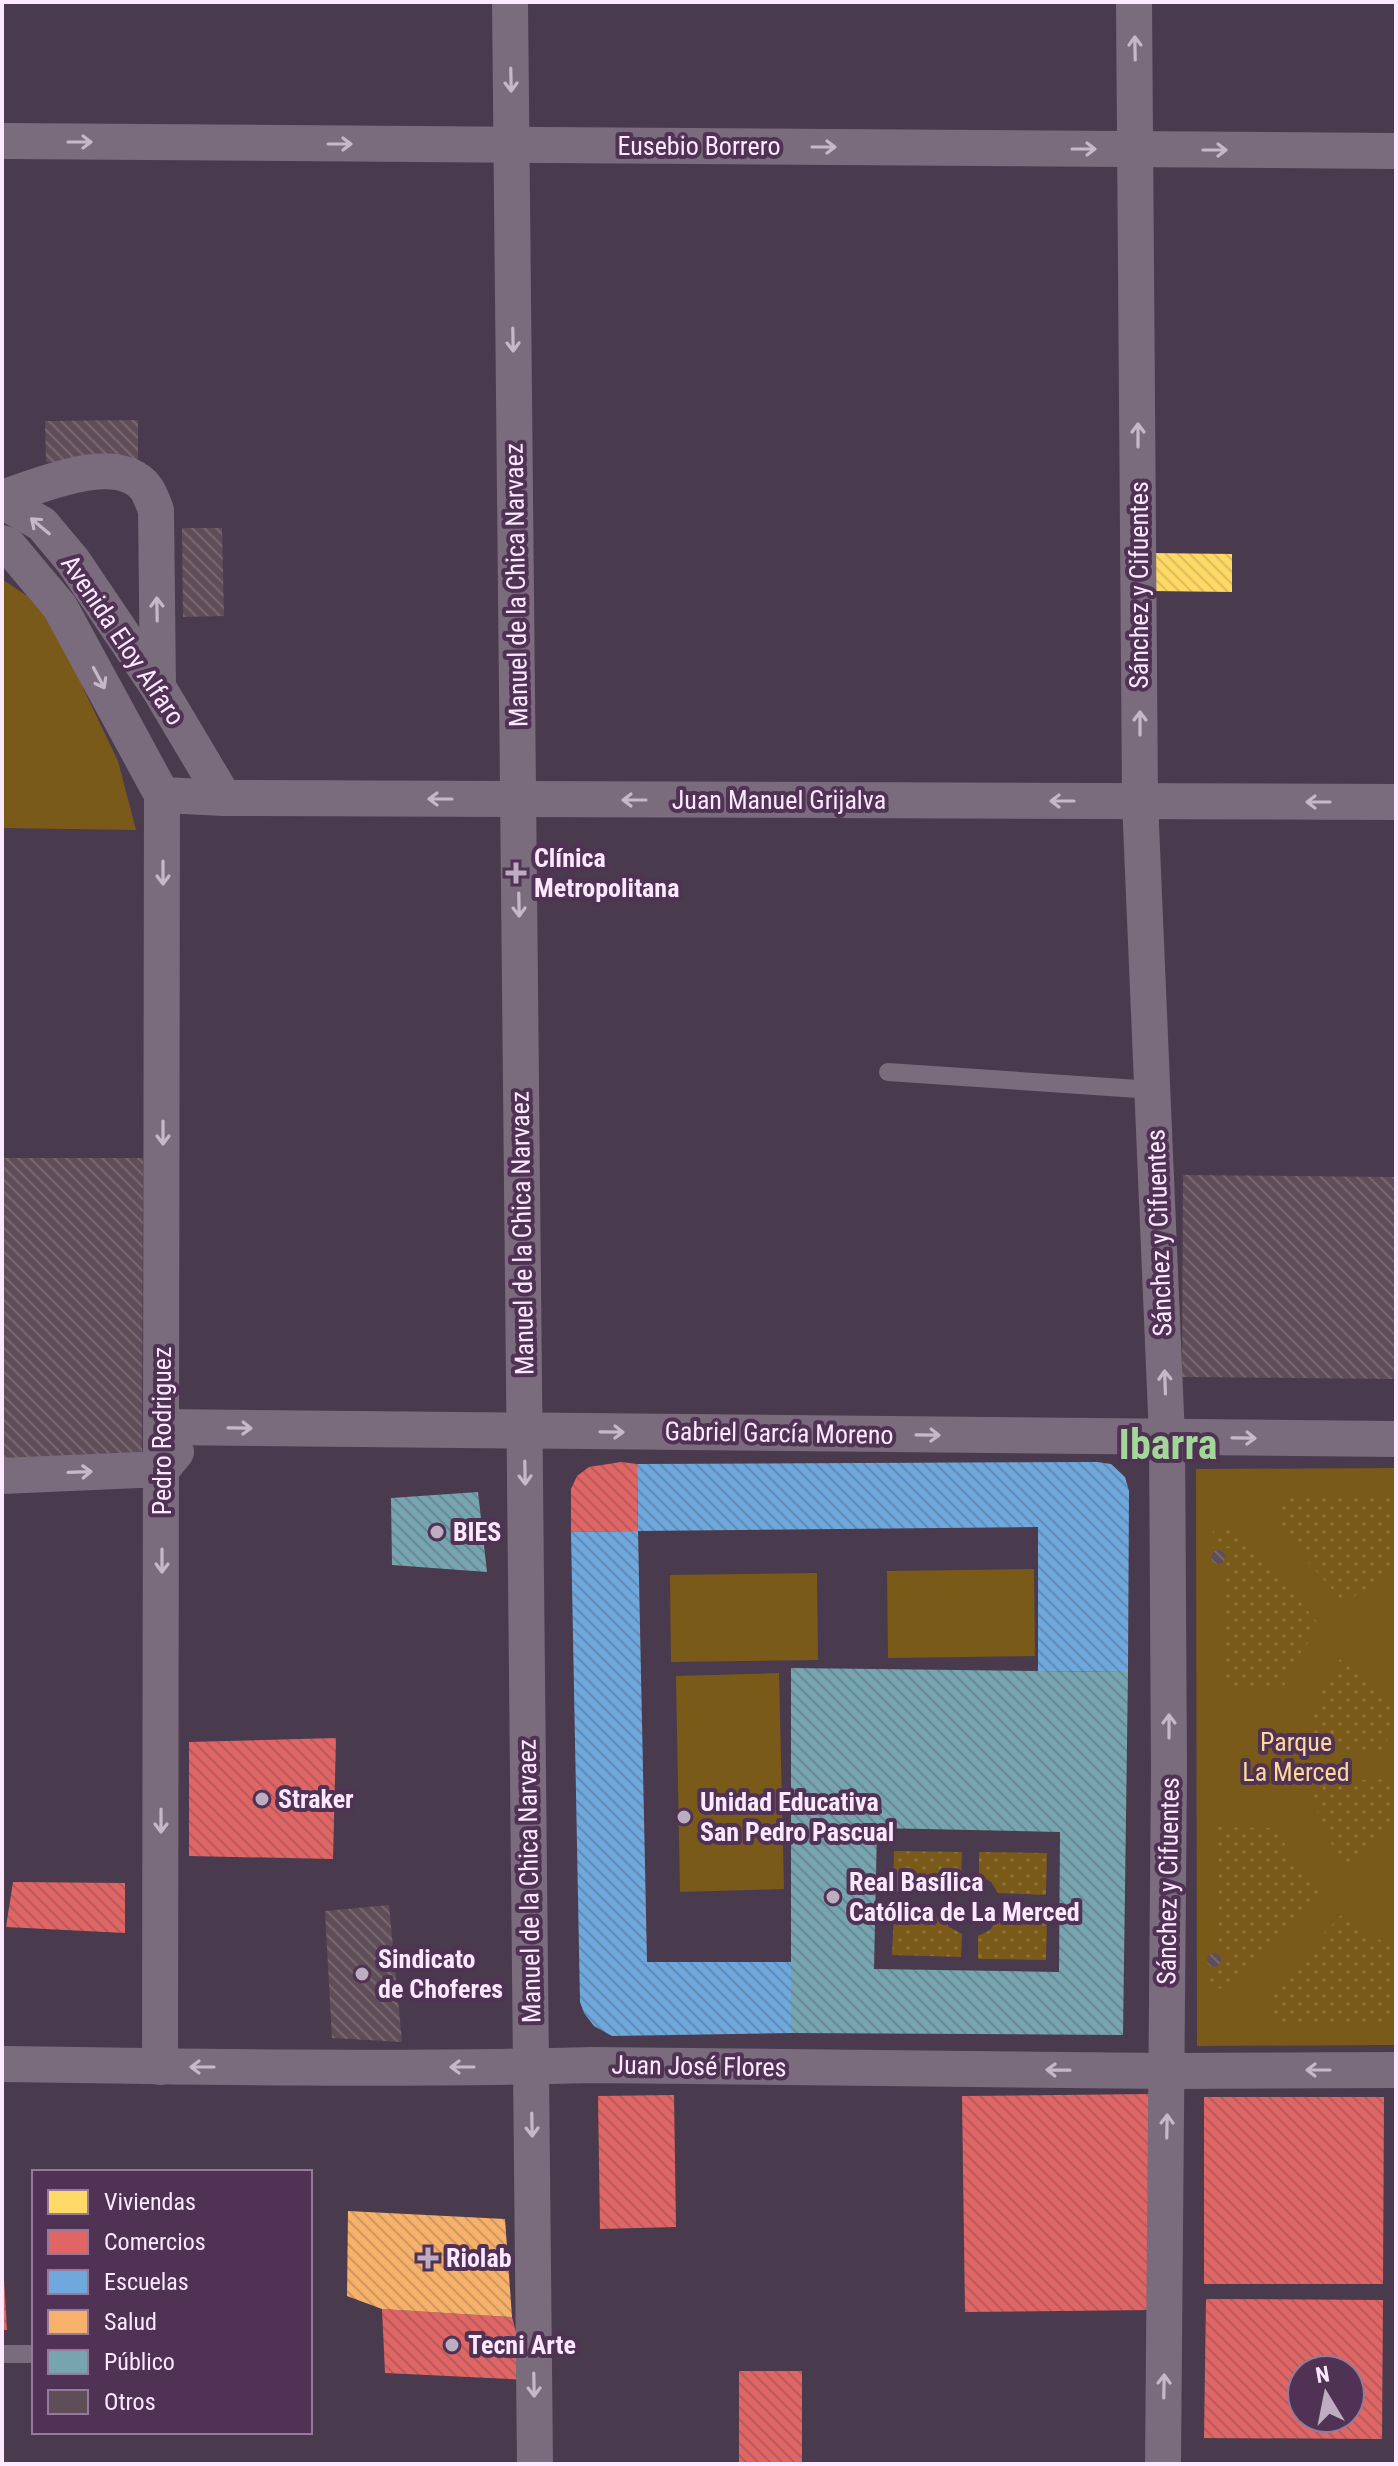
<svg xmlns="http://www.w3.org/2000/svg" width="1398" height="2466" viewBox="0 0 1398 2466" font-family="'Roboto Condensed',sans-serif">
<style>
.green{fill:#7a5a19}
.garden{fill:url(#garden-dots)}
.homes{fill:url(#homes-back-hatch)}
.shops{fill:url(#shops-back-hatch);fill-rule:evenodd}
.schools{fill:url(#schools-back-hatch)}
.health{fill:url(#health-back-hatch)}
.public{fill:url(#public-back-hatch);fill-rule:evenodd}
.building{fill:url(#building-back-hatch)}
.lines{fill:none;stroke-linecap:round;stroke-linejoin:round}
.service{stroke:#7a6c7c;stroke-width:18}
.minor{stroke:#7a6c7c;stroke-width:36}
.oneway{stroke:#c8b7cb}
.poi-dot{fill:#beacc1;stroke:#503255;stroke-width:3}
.labels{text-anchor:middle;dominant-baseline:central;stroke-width:8;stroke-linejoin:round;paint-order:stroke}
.street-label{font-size:26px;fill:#fce9ff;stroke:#503255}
.poi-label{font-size:26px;font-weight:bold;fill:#fce9ff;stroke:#503255;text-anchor:start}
.park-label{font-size:26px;fill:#fdd99a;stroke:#503255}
.town-label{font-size:42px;font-weight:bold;fill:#a2d799;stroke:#503255}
</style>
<defs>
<pattern id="garden-dots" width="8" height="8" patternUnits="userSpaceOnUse" patternTransform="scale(2)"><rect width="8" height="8" fill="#7a5a19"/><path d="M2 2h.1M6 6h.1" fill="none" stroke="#8e723c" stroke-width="1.8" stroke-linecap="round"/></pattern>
<pattern id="homes-back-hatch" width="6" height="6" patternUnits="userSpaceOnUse" patternTransform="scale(2)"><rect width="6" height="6" fill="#ffd966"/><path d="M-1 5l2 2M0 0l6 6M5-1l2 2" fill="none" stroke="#dbbc61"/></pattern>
<pattern id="shops-back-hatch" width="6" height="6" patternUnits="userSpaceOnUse" patternTransform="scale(2)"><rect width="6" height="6" fill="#e06666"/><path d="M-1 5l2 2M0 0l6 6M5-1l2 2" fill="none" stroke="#b45c5e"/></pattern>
<pattern id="schools-back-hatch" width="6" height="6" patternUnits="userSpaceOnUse" patternTransform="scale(2)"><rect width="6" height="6" fill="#6fa8dc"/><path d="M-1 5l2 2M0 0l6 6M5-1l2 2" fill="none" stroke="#648bb1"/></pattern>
<pattern id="health-back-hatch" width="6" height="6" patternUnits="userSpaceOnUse" patternTransform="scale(2)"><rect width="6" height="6" fill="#f6b26b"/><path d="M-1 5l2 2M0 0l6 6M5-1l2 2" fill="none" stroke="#cc9763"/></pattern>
<pattern id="public-back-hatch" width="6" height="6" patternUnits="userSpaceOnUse" patternTransform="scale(2)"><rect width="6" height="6" fill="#76a5af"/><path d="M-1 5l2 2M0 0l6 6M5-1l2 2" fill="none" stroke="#698891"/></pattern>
<pattern id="building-back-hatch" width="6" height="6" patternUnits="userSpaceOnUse" patternTransform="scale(2)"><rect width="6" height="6" fill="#5f4e57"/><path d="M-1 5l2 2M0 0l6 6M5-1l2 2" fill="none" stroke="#776870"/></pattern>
</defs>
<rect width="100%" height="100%" fill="#4a3a4d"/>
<!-- green -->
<g class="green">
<path d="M2 579 27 596 64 638 84 690 118 761 136 830 2 828Z"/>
<path d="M1396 1468V2045L1197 2046 1196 1469Z"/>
<path d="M1034 1569 1035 1656 888 1658 887 1571Z"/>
<path d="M817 1573 818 1660 671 1662 670 1575Z"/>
<path d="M779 1673 784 1889 680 1892 676 1676Z"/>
</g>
<!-- garden -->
<g class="garden">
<path d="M1279 1495 1396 1496V1573L1361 1591 1345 1604 1278 1528Z"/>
<path d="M1235 1528 1322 1627 1303 1648 1283 1688 1224 1690 1222 1571 1230 1548H1213V1529Z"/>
<path d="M1340 1659 1396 1711 1384 1750H1305C1311 1713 1320 1690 1340 1659Z"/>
<path d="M1389 1779 1396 1803V1823L1348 1871C1327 1840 1317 1818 1310 1782Z"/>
<path d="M1218 1827 1277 1828 1297 1868 1323 1895 1233 1989 1210 1988V1970L1227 1969 1219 1946Z"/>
<path d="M894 1851 962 1852 961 1875 949 1881 941 1893 893 1892Z"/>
<path d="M979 1852 1047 1853 1046 1895 998 1893 991 1882 979 1875Z"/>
<path d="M894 1914 942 1916 949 1927 962 1934 961 1957 892 1955Z"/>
<path d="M1341 1915 1357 1928 1396 1948V2022H1273V1990Z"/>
<path d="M998 1918 1047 1919 1046 1960 978 1959V1936L990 1930Z"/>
</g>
<!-- homes -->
<path class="homes" d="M1151 553 1232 554V592L1151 591Z"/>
<!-- shops -->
<g class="shops">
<path d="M621 1462 637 1464 638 1531 571 1532V1489L577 1476 589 1467Z"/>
<path d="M336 1738 333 1859 189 1856V1742Z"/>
<path d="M13 1882 125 1883V1933L6 1927Z"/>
<path d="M1150 2094 1152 2310 965 2312 962 2096Z"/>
<path d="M674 2095 676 2227 600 2229 598 2096Z"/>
<path d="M1204 2097H1384L1383 2284H1204Z"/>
<path d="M2 2279H4L7 2330H2Z"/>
<path d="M1206 2299 1383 2300 1382 2439 1204 2438ZM1302 2370H1350V2418H1302Z"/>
<path d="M382 2309 512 2317 529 2380 385 2373Z"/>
<rect x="739" y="2371" width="63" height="93"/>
</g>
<!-- schools -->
<g class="schools">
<path d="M1097 1462 1111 1464 1125 1477 1129 1491 1128 1672 1038 1671V1527L638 1531 637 1464Z"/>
<path d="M638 1531 647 1962H791V2033L612 2036 594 2026 584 2013 580 2002 571 1532Z"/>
</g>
<!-- health -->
<path class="health" d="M348 2211 505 2219 512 2317 382 2309 347 2296Z"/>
<!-- public -->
<g class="public">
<path d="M478 1492 487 1572 392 1565 391 1498Z"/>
<path d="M791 1668 1128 1672 1123 2035 791 2033ZM877 1828 1060 1832 1059 1972 874 1969Z"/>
</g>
<!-- building -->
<g class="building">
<path d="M138 420V461L46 462 45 421Z"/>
<path d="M182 528H222L224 616 183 617Z"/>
<path d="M2 1158H143L142 1463H2Z"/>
<path d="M1183 1175 1396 1177V1379L1182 1377Z"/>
<circle cx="1218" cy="1557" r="7"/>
<path d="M389 1905 402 2042 332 2038 325 1911Z"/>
<circle cx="1214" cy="1960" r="7"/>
</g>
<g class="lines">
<!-- service -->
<g class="service">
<path d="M888 1072 1153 1090"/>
<path d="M2 2354H34"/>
</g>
<!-- minor -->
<g class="minor">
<path d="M510 2 535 2464"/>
<path d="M1134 2 1140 801 1167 1437 1169 1769 1163 2464"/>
<path d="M2 141 1396 151"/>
<path d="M2 498C37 487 116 451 145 487 150 493 153 503 156 510L158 687"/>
<path d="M2 501 42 524 73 561 158 687 224 798"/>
<path d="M2 543 8 545 60 607 162 795 160 2067"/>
<path d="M162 795 224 798 1396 802"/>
<path d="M162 1427 1396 1439"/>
<path d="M2 1476 162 1469 176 1452"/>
<path d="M2 2064C199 2067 396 2070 592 2065L1167 2071 1396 2070"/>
</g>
</g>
<!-- one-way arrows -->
<defs><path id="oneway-shaft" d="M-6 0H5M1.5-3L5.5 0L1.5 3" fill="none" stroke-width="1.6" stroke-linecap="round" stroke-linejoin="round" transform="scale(2)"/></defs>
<g class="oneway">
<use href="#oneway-shaft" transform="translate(1135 48) rotate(-91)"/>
<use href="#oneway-shaft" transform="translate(511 80) rotate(89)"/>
<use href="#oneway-shaft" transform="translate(80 142)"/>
<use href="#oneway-shaft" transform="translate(340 144)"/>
<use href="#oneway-shaft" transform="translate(824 147)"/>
<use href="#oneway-shaft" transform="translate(1084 149)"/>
<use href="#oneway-shaft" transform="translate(1215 150)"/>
<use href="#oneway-shaft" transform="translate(513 340) rotate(89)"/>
<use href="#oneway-shaft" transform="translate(1138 435) rotate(-90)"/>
<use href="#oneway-shaft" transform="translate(40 526) rotate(-140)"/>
<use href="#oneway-shaft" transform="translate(157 609) rotate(-91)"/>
<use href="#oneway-shaft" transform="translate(99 678) rotate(62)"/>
<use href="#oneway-shaft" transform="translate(1140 723) rotate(-90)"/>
<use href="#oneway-shaft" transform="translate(440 799) rotate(-180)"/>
<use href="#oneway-shaft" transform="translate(634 800) rotate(-180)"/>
<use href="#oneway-shaft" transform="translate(1062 801) rotate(-180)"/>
<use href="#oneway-shaft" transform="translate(1318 802) rotate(-180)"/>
<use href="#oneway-shaft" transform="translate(163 873) rotate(90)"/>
<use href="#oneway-shaft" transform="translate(519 905) rotate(89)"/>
<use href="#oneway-shaft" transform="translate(163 1133) rotate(90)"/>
<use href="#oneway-shaft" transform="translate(1165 1382) rotate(-92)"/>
<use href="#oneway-shaft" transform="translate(240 1428) rotate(1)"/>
<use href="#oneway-shaft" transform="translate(612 1432) rotate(1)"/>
<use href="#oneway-shaft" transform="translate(928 1435) rotate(1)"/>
<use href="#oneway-shaft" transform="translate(1244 1438) rotate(1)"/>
<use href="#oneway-shaft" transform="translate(80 1472) rotate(-2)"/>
<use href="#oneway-shaft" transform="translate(525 1473) rotate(89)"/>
<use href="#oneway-shaft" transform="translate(162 1561) rotate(90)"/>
<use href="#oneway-shaft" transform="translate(1169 1726) rotate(-90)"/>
<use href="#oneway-shaft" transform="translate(161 1821) rotate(90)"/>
<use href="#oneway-shaft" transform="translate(202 2067) rotate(-180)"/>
<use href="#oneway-shaft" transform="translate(462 2067) rotate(-180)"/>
<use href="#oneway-shaft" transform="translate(1058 2070) rotate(-179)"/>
<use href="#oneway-shaft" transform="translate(1318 2070) rotate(180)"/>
<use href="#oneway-shaft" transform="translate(532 2125) rotate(89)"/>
<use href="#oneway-shaft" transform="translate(1167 2126) rotate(-89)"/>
<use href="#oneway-shaft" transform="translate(534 2385) rotate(89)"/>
<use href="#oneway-shaft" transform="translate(1164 2386) rotate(-89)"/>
</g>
<!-- markers -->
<g class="poi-dot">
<path d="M512 861h8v8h8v8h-8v8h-8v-8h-8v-8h8z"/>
<circle cx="437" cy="1532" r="8"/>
<circle cx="262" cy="1799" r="8"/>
<circle cx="684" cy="1817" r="8"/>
<circle cx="833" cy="1897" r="8"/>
<circle cx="362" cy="1974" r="8"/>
<path d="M424 2246h8v8h8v8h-8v8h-8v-8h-8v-8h8z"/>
<circle cx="452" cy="2345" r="8"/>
</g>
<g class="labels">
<!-- street labels -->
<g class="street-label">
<text x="699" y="146">Eusebio Borrero</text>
<text transform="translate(516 585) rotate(-91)">Manuel de la Chica Narvaez</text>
<text transform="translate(1139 585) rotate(-90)">Sánchez y Cifuentes</text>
<text transform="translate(123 640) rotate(56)">Avenida Eloy Alfaro</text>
<text x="779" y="800">Juan Manuel Grijalva</text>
<text transform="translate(522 1233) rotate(-91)">Manuel de la Chica Narvaez</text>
<text transform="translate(1159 1233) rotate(-92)">Sánchez y Cifuentes</text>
<text transform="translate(162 1431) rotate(-90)">Pedro Rodriguez</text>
<text transform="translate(779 1433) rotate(1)">Gabriel García Moreno</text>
<text transform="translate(529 1881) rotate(-91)">Manuel de la Chica Narvaez</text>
<text transform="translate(1168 1881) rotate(-89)">Sánchez y Cifuentes</text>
<text transform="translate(699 2066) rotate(1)">Juan José Flores</text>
</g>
<!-- poi labels -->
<g class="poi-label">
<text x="534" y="858">Clínica<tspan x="534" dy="30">Metropolitana</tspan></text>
<text x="453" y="1532">BIES</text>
<text x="278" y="1799">Straker</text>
<text x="700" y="1802">Unidad Educativa<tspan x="700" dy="30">San Pedro Pascual</tspan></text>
<text x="849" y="1882">Real Basílica<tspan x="849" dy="30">Católica de La Merced</tspan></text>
<text x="378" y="1959">Sindicato<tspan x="378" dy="30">de Choferes</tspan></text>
<text x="446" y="2258">Riolab</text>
<text x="468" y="2345">Tecni Arte</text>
</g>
<!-- park labels -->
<g class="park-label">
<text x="1296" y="1742">Parque<tspan x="1296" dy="30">La Merced</tspan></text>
</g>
<!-- town labels -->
<g class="town-label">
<text x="1168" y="1444">Ibarra</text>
</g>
</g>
<!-- border -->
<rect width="1398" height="2466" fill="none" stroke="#fce9ff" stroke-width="8"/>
<!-- legend -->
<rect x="32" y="2170" width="280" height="264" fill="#503255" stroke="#957b99" stroke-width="2"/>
<rect x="48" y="2190" width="40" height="24" fill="#ffd966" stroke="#957b99" stroke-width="2"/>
<text x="104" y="2210" font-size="24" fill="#fce9ff">Viviendas</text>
<rect x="48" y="2230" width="40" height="24" fill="#e06666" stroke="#957b99" stroke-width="2"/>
<text x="104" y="2250" font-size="24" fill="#fce9ff">Comercios</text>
<rect x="48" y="2270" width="40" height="24" fill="#6fa8dc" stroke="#957b99" stroke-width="2"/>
<text x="104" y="2290" font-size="24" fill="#fce9ff">Escuelas</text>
<rect x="48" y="2310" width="40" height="24" fill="#f6b26b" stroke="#957b99" stroke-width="2"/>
<text x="104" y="2330" font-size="24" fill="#fce9ff">Salud</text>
<rect x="48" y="2350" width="40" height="24" fill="#76a5af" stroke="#957b99" stroke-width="2"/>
<text x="104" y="2370" font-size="24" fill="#fce9ff">Público</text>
<rect x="48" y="2390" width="40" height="24" fill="#5f4e57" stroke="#957b99" stroke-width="2"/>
<text x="104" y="2410" font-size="24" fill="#fce9ff">Otros</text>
<!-- north arrow -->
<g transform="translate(1326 2394) rotate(350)"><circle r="38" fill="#503255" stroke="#957b99" stroke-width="2"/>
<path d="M0-6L14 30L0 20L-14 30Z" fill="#beacc1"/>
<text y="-12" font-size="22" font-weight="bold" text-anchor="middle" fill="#fce9ff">N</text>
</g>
</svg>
